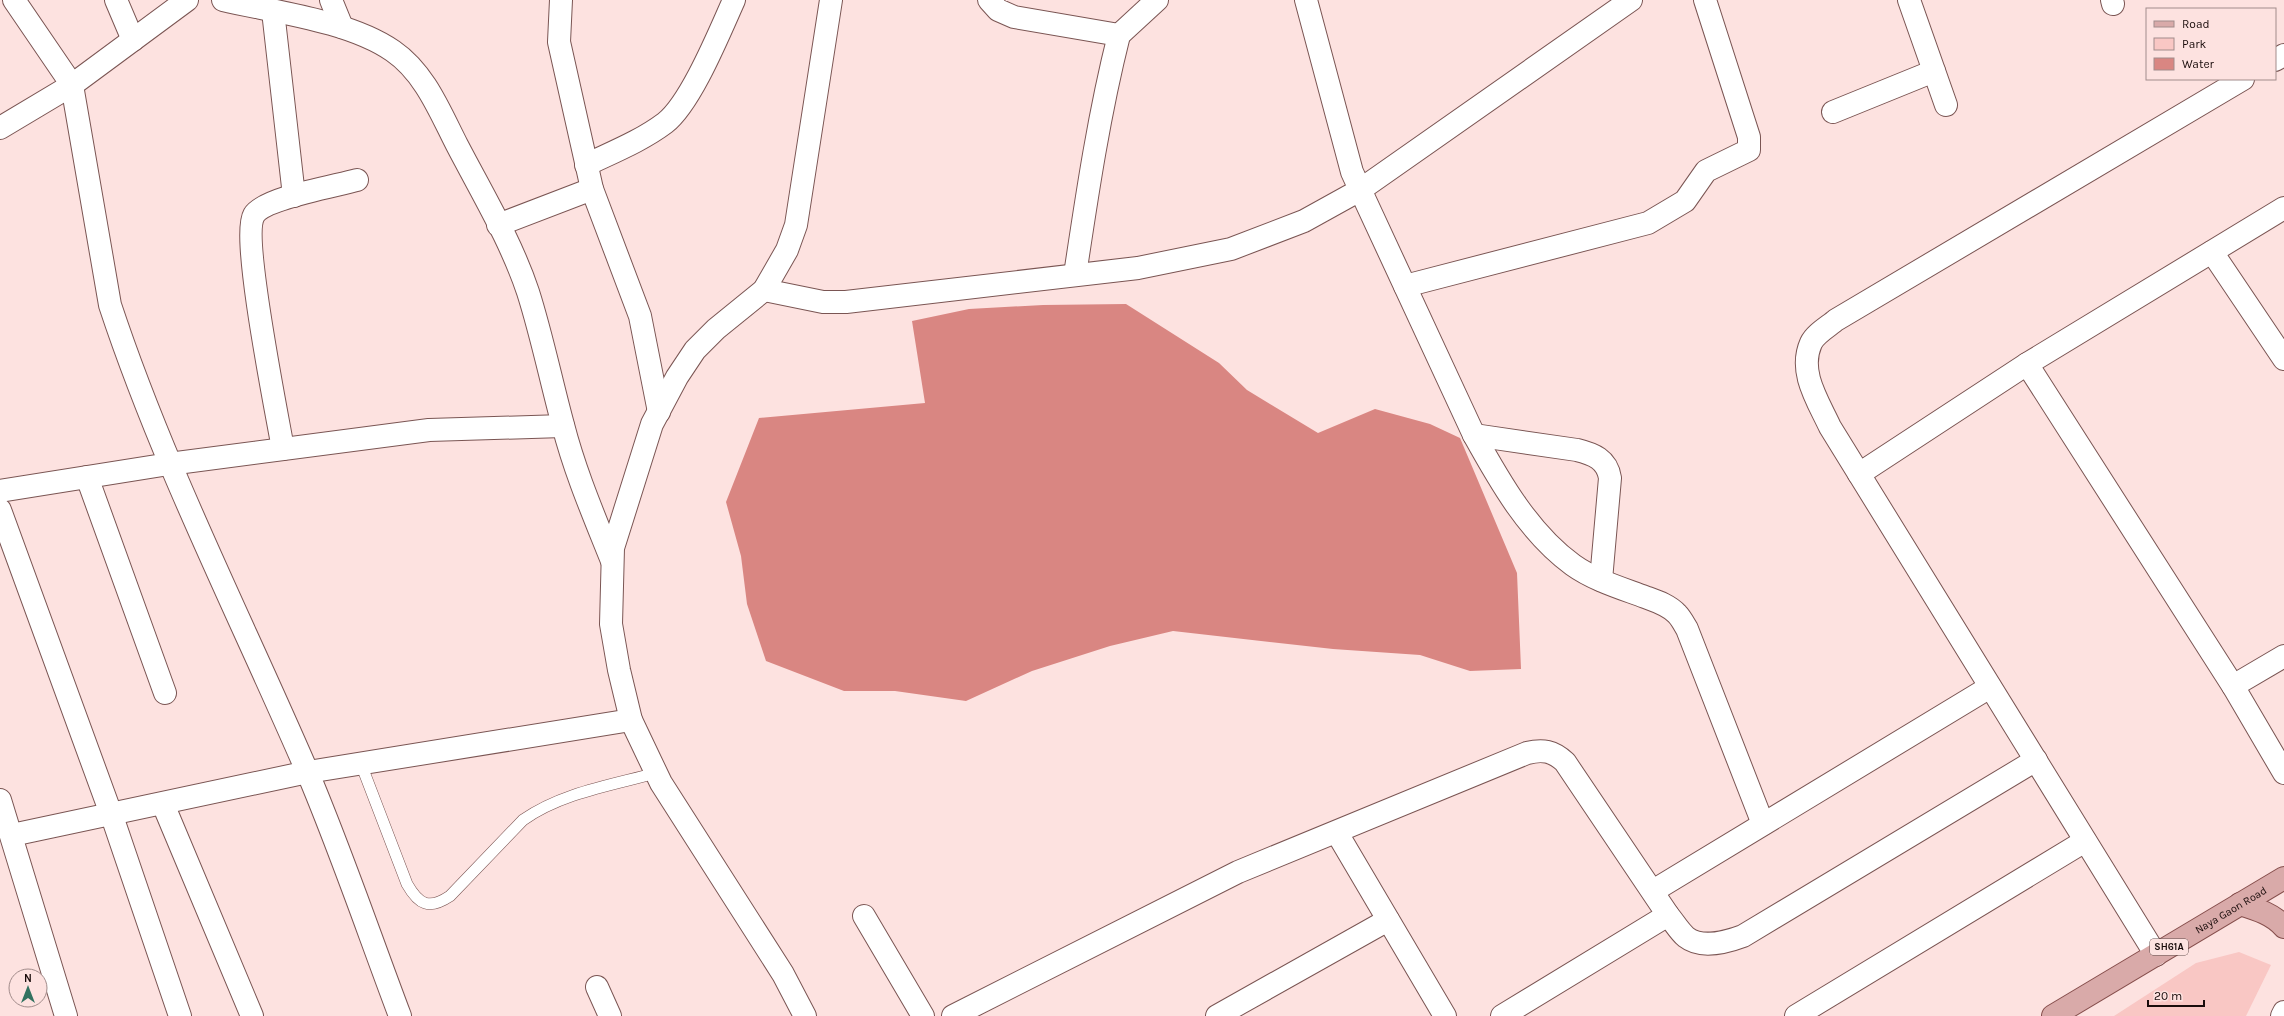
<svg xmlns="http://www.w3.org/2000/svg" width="2284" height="1016" viewBox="0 0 2284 1016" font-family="Karla,sans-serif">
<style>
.green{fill:#f9c7c4}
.water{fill:#d98682}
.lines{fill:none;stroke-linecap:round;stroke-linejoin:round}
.lane-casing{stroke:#7a5553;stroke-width:12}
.street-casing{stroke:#7a5553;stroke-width:24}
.secondary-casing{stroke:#7a5553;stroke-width:24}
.primary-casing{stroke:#864e4c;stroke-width:24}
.lane{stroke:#fff;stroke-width:11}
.street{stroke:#fff;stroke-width:22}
.secondary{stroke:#fff;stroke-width:22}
.primary{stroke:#d9aaa9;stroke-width:22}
.labels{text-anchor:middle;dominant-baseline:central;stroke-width:3.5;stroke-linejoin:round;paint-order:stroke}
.shield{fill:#fde2e0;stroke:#5e4c4b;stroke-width:1}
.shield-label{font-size:10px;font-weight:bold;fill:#1a0c0b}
.street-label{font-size:11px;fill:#1a0c0b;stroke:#fde2e0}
</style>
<rect width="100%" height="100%" fill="#fde2e0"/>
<!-- green -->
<path class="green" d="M2239 952 2271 965 2246 1016H2114L2196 963Z"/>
<!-- water -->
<path class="water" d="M1126 304 1219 363 1247 390 1318 433 1375 409 1430 424 1460 438 1517 573 1521 669 1470 671 1420 655 1333 649 1173 631 1110 646 1032 671 966 701 895 691H844L766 661 747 604 741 556 726 502 759 418 925 403 912 321 969 309 1043 305Z"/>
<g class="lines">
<defs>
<path id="lane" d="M361 764 407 884C419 905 429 910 450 896L523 820C561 793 612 785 656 773"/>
<g id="street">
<path d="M14 0 72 85 110 305C163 465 240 616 307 771 341 851 369 934 400 1016"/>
<path d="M116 0 133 40"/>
<path d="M223 0C275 12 350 21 393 51 425 73 440 112 457 145 482 193 511 241 528 292 542 336 551 381 563 425 575 472 594 516 612 561"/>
<path d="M331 0 342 27"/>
<path d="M561 0 559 42 592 189 640 316 659 412"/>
<path d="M989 0 998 10 1014 17 1119 35 1157 0"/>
<path d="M1306 0 1352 172 1474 435C1500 482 1529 533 1573 565 1594 580 1621 588 1645 597 1656 601 1669 605 1677 614 1681 618 1684 624 1687 629L1763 824"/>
<path d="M1909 0 1946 105"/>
<path d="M2112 0 2113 4"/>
<path d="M273 11 294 196"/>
<path d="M2275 60 2284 55"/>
<path d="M1833 112 1934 71"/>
<path d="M0 128 72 85 187 0"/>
<path d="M586 165C613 152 641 141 665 123 691 103 720 31 734 0"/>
<path d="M2284 208 2027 364 2233 686 2284 773"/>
<path d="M498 225 592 189"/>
<path d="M2212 252 2284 359"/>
<path d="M1075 275C1087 195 1099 114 1119 35"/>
<path d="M1405 286 1648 223 1685 201 1706 171 1749 150V137L1705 0"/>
<path d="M764 290 823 302H846L1138 268 1231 249 1304 221 1360 190 1631 0"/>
<path d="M1474 435 1577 450C1593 454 1607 459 1610 478L1601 580"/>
<path d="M283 449C277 414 241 237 254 215 264 198 336 186 357 180"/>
<path d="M1859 474 2027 364"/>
<path d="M87 477 165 693"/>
<path d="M0 491 169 464 429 430 563 426"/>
<path d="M0 510 114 822 180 1016"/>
<path d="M2233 686 2284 656"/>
<path d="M0 800 66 1016"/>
<path d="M163 804 252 1016"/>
<path d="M1337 833 1445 1016"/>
<path d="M12 835 308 772 631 720"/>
<path d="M1653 891 1990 687"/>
<path d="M864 916 923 1016"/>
<path d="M2156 955 1830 427C1818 401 1798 372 1811 343 1815 334 1829 326 1836 320L2243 79"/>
<path d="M597 987 610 1016"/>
<path d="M805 1016 783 974 661 783 631 720 619 670 611 624 613 548 652 424 677 377 695 350 716 329 764 290 787 250 796 225 831 0"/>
<path d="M953 1016 1238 872 1527 753C1543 749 1553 751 1565 762L1668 915C1674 922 1679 931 1686 937 1701 949 1727 942 1743 936L2036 760"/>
<path d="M1217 1016 1388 920"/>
<path d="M1502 1016 1668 915"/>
<path d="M1796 1016 2085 841"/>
</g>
<path id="secondary" d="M2282 1016 2284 1012"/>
<g id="primary">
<path d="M2240 904C2256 909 2273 914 2284 927"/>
<path id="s1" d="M2053 1016 2284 878"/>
</g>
</defs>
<!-- lane casing -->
<use href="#lane" class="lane-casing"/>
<!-- street casing -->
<use href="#street" class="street-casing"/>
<!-- secondary casing -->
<use href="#secondary" class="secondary-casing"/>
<!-- primary casing -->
<use href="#primary" class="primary-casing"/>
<!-- lane -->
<use href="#lane" class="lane"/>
<!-- street -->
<use href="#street" class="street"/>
<!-- secondary -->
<use href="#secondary" class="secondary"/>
<!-- primary -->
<use href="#primary" class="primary"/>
</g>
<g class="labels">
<!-- shield labels -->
<rect class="shield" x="2150" y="939" width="38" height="16" rx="3"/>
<g class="shield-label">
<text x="2169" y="947">SH61A</text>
</g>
<!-- street labels -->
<g class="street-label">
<text stroke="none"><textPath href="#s1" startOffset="207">Naya Gaon Road</textPath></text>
</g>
</g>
<!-- legend -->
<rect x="2146" y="8" width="130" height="72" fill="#fde2e0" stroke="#a28c8b"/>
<rect x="2154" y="21" width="20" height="6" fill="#d9aaa9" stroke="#a28c8b"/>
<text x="2182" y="28" font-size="12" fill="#1a0c0b">Road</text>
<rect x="2154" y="38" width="20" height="12" fill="#f9c7c4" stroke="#a28c8b"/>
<text x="2182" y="48" font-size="12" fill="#1a0c0b">Park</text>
<rect x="2154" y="58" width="20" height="12" fill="#d98682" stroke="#a28c8b"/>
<text x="2182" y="68" font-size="12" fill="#1a0c0b">Water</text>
<!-- north arrow -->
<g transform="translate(28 988)"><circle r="19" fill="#fde2e0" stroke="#a28c8b"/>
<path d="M0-3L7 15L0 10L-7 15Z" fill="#327260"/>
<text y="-6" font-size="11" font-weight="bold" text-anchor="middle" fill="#1a0c0b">N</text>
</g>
<!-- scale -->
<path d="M2148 1000v6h56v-6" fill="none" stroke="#1a0c0b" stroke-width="2"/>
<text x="2154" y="1000" font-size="12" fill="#1a0c0b" stroke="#fde2e0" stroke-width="3" paint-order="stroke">20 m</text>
</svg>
